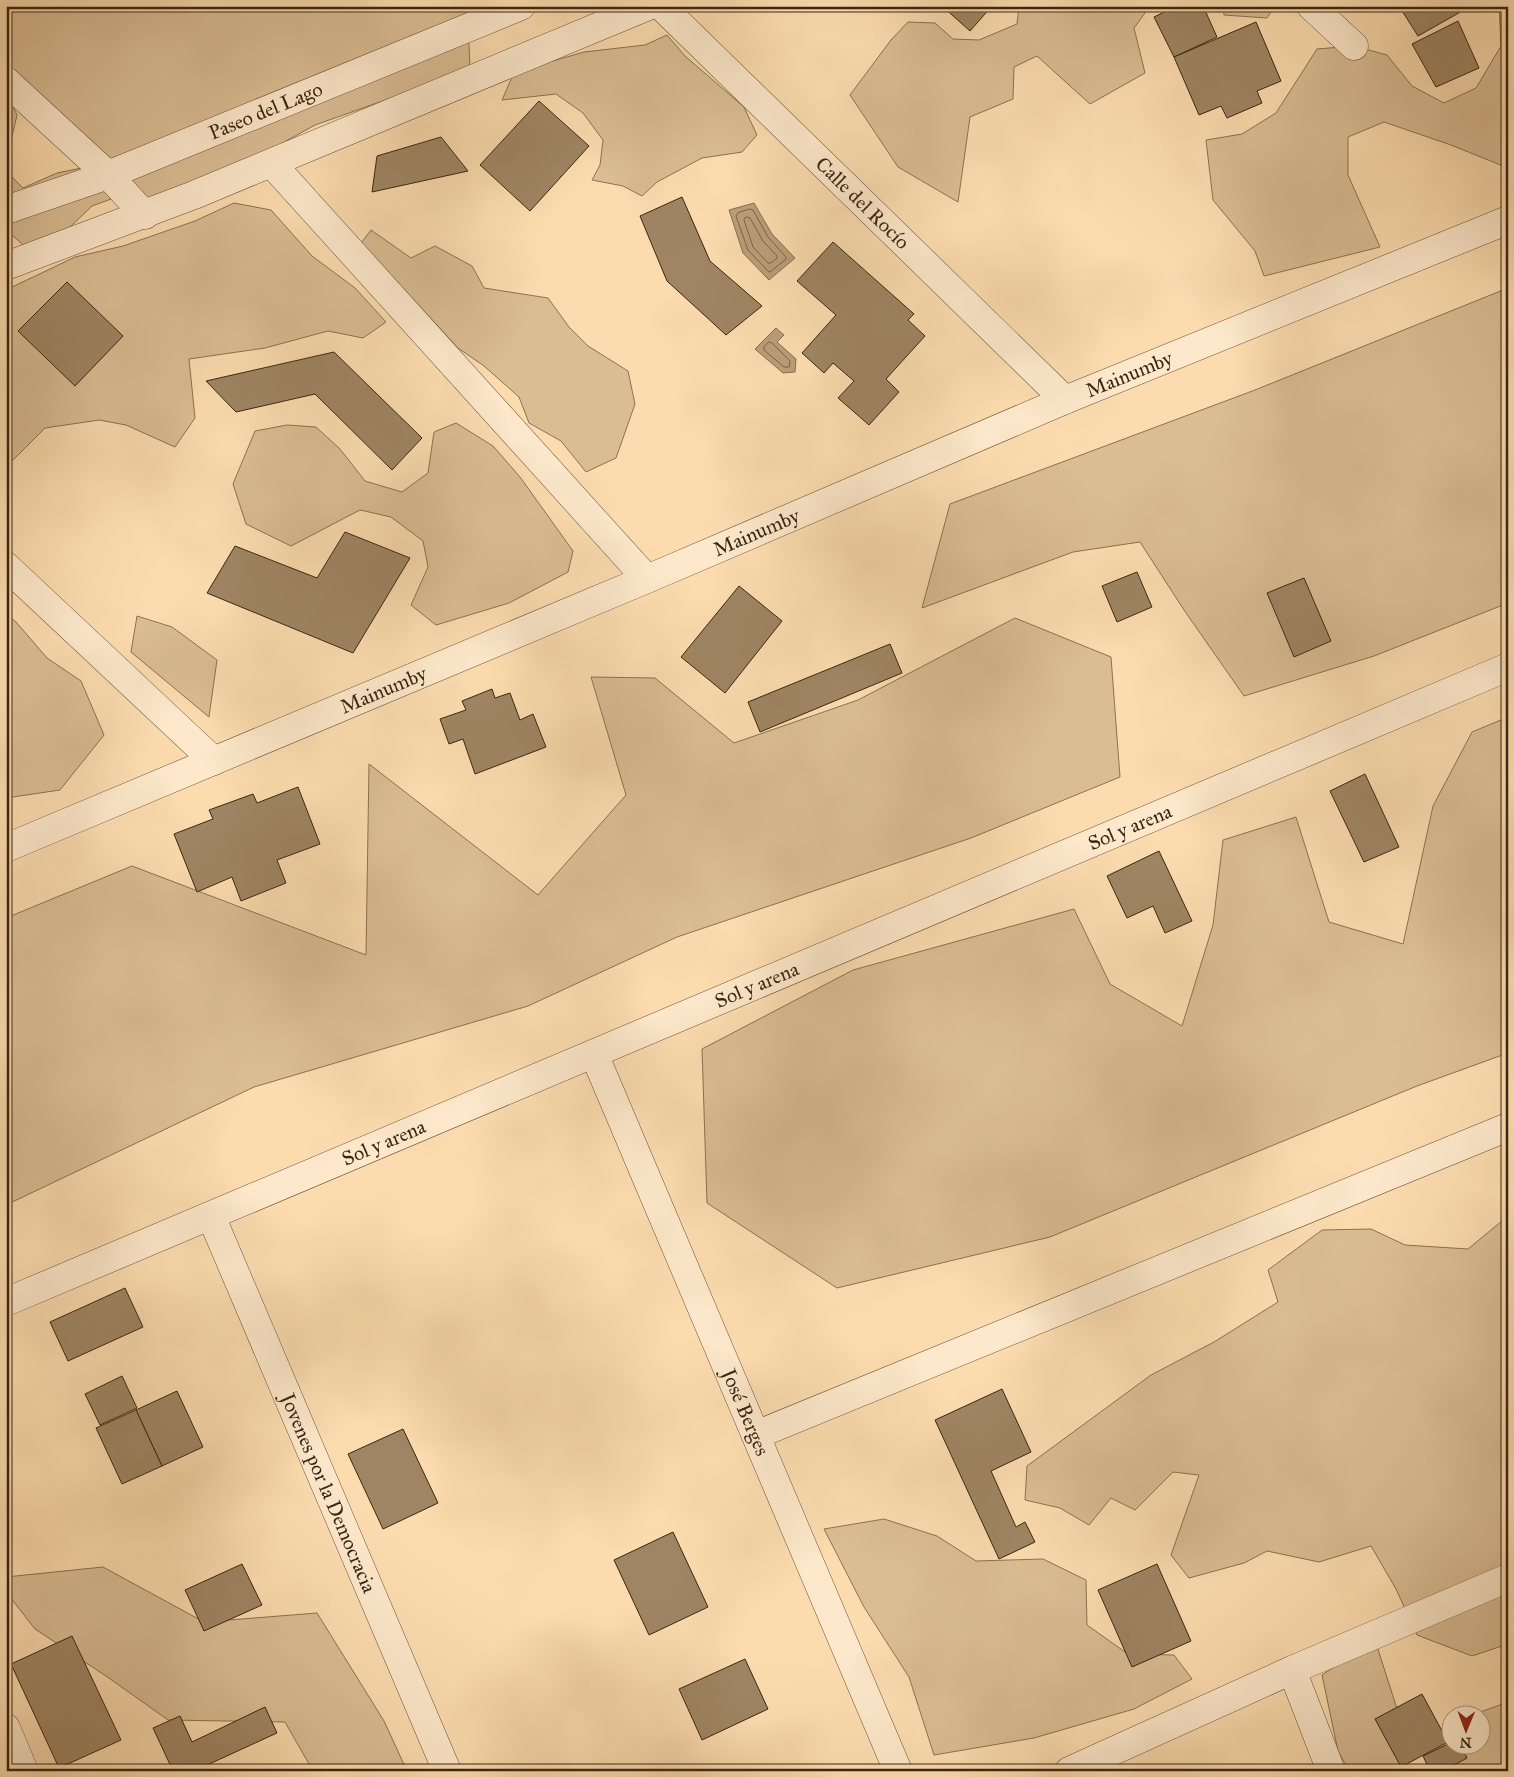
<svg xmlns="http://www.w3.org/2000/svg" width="1514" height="1777" viewBox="0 0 1514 1777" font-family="'IM FELL Great Primer',serif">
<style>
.green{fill:#dbbd94;stroke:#8a7253}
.water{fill:#ba9e7a;stroke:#876e50}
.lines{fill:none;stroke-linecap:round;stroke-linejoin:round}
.shore{stroke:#7a6246;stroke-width:1}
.building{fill:#9f8564;stroke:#3a2612}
.minor-casing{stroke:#6a5439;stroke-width:29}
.minor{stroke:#fde8cb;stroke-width:28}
.labels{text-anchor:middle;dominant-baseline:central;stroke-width:5;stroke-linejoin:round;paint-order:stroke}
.street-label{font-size:20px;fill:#3a2612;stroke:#fde8cb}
</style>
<rect width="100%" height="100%" fill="#fcdcaf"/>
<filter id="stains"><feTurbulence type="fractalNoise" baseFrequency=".004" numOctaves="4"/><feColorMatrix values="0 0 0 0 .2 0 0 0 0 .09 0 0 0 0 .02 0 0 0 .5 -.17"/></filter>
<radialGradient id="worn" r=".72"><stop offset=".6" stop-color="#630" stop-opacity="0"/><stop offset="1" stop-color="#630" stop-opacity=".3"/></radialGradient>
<!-- green -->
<g class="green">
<path d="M6 6H476L473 9 465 29 469 45 470 70 315 125 270 150 148 203 125 194 92 206 68 229 35 255 6 230V92L17 115 9 150 10 175 23 188 57 173 96 165 6 86Z"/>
<path d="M1019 6H1150L1134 28 1145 73 1090 104 1037 56 1014 67 1013 99 970 117 958 202 898 167 850 95 891 40 908 22 935 23 953 39 979 40 1017 24Z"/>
<path d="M1223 6H1275L1267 18 1224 15Z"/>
<path d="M1499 6H1508V168L1451 145 1384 122 1348 137V175L1380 247 1264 276 1255 251 1213 200 1206 140 1242 134 1276 113 1317 49 1354 46 1387 55 1412 86 1444 103 1476 88 1501 46Z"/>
<path d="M667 35 685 56 744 107 757 135 742 152 702 158 657 182 642 196 623 186 592 180 600 165 603 140 583 113 556 94 502 100 513 75 546 63 584 52 645 45Z"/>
<path d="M234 203 271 210 312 256 355 288 386 322 363 338 328 331 265 348 189 359 195 418 175 447 126 425 99 420 45 428 6 467V290L75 257 123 246 195 221Z"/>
<path d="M371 230 411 258 435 246 472 266 484 288 548 298 569 327 588 346 628 371 635 404 616 458 586 472 561 441 529 423 519 397 484 366 458 348 390 274 359 246Z"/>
<path d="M1508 288V603L1374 656 1244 696 1184 610 1140 542 1073 552 922 608 950 504 1255 390Z"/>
<path d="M456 423 493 446 520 477 573 551 568 572 509 603 436 625 411 605 428 567 423 541 391 517 360 510 291 546 246 524 233 484 255 431 287 425 316 427 340 449 365 481 402 492 428 473 434 432Z"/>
<path d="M6 614 16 622 47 658 81 681 104 735 60 790 6 798Z"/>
<path d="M137 616 172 627 217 660 209 717 131 652Z"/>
<path d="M1015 618 1111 657 1120 777 971 838 677 937 528 1006 254 1087 6 1205V918L132 866 366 955 369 764 538 895 626 795 591 677 655 678 734 743 858 700Z"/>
<path d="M1508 717V1053L1417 1086 1050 1237 837 1288 707 1203 702 1049 853 970 1074 909 1110 984 1182 1026 1213 925 1223 840 1296 817 1329 922 1403 944 1433 806 1472 732Z"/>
<path d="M1508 1216V1644L1472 1656 1417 1635 1396 1589 1371 1546 1319 1562 1267 1551 1244 1563 1189 1578 1171 1555 1199 1475 1173 1472 1135 1510 1111 1498 1089 1525 1060 1508 1025 1500 1027 1466 1151 1375 1214 1342 1278 1302 1268 1270 1322 1230 1371 1229 1405 1245 1468 1249Z"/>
<path d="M884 1519 937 1536 976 1561 1043 1559 1086 1580 1087 1625 1128 1654 1174 1655 1192 1679 1134 1709 1034 1738 934 1755 909 1677 864 1607 824 1529Z"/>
<path d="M103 1567 204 1622 317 1613 384 1721 407 1771H313L285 1722 168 1720 106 1676 35 1629 6 1592V1577Z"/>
<path d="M1375 1640 1407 1740 1404 1771H1349L1338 1751 1322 1675Z"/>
<path d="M1508 1702V1771H1415L1447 1756 1451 1735 1452 1744H1482V1714H1475Z"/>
</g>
<!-- water -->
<g class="water">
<path d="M754 203 772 234 795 258 769 280 743 253 729 210Z"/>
<path d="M776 328 784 335 777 342 796 359 795 372 783 373 755 349Z"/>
</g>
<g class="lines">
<!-- shore -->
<g class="shore">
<path d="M750 209 753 210 768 237 786 257V259L770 272 768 271 748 250 736 216 738 213Z"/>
<path d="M746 217 750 218 763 241 777 256V258L771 263H768L753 247 744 220Z"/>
<path d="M769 342 772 343 790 361 789 367H784L764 350V347Z"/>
</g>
</g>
<!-- building -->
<g class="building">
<path d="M942 6H992L970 31Z"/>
<path d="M1177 6H1203L1217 37 1174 57 1154 17Z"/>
<path d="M1399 6H1471L1418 36Z"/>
<path d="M1458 21 1479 68 1436 87 1412 44Z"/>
<path d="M1256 22 1281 81 1257 91 1262 103 1227 118 1221 106 1199 115 1174 57Z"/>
<path d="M539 101 589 146 530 211 480 165Z"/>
<path d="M441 137 468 171 372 192 377 156Z"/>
<path d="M682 197 710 261 762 306 726 335 667 281 640 216Z"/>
<path d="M833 242 914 314 908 320 925 336 886 379 899 392 869 425 838 398 854 381 833 363 824 373 802 353 836 315 797 281Z"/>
<path d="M67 282 123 336 75 386 18 331Z"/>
<path d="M334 352 422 438 392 470 315 394 236 412 206 381Z"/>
<path d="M345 532 410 558 353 653 207 593 235 546 317 578Z"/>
<path d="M1137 572 1152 607 1117 622 1102 586Z"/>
<path d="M1304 578 1331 641 1294 657 1267 593Z"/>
<path d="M739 586 782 621 725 693 681 657Z"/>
<path d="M890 644 902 673 760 732 748 702Z"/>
<path d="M492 689 495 698 510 693 520 720 533 714 546 747 475 774 463 739 449 744 440 719 466 710 462 701Z"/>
<path d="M1365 774 1399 847 1364 862 1330 791Z"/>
<path d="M298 787 320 844 277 860 286 883 241 901 232 877 197 892 174 834 213 819 209 810 253 794 257 803Z"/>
<path d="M1159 851 1192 921 1165 933 1153 906 1127 918 1107 876Z"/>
<path d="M125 1288 143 1327 68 1361 50 1322Z"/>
<path d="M122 1376 137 1408 100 1425 85 1394Z"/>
<path d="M1002 1389 1031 1452 991 1471 1016 1527 1025 1522 1035 1542 999 1559 935 1420Z"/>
<path d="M177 1391 203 1447 162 1466 136 1410Z"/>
<path d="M136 1410 162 1466 122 1484 96 1428Z"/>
<path d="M403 1429 438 1503 383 1529 348 1454Z"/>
<path d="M673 1532 708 1607 649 1635 614 1560Z"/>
<path d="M242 1564 262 1605 204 1631 185 1590Z"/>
<path d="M1157 1564 1191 1641 1132 1667 1098 1590Z"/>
<path d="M72 1636 121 1740 59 1768 11 1664Z"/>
<path d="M745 1659 768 1709 702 1740 679 1689Z"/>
<path d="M1422 1694 1448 1742 1401 1767 1375 1719Z"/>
<path d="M265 1707 277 1733 194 1771H173L153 1728 180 1716 192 1742Z"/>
<path d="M1452 1742V1744H1460L1467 1758 1443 1771H1430L1423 1756Z"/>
</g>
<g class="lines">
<defs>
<g id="minor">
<path id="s1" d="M661 6 1065 400"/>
<path d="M1311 6 1354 46"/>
<path d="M6 81 108 175 145 215"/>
<path d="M272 164 647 579"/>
<path id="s2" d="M6 210 108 175 521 6"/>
<path d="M6 266 194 195 648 6"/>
<path d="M6 566 214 761"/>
<path id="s3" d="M6 848 647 579 1065 400 1508 220"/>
<path id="s4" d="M594 1054 898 1771"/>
<path id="s5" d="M211 1216 447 1771"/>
<path id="s6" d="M6 1302 1508 667"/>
<path d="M756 1435 1508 1127"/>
<path d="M1292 1670 1331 1771"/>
<path d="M6 1728 24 1771"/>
<path d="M1069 1771 1292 1670 1508 1578"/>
</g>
</defs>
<!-- minor casing -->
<use href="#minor" class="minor-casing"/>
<!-- minor -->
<use href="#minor" class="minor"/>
</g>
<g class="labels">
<!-- street labels -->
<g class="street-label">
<text stroke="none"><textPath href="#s2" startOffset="278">Paseo del Lago</textPath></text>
<text stroke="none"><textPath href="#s1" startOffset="282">Calle del Rocío</textPath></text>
<text stroke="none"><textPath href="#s3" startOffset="1219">Mainumby</textPath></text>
<text stroke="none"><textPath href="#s3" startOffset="814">Mainumby</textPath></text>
<text stroke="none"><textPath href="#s3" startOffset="409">Mainumby</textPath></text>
<text stroke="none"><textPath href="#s6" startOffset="1220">Sol y arena</textPath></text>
<text stroke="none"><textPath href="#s6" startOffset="815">Sol y arena</textPath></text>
<text stroke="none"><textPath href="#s6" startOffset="410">Sol y arena</textPath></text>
<text stroke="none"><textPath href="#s4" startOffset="389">José Berges</textPath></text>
<text stroke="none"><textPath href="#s5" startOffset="301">Jovenes por la Democracia</textPath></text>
</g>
</g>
<!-- margin -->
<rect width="1514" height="1777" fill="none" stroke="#fcdcaf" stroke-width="25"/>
<rect x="8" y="8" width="1499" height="1762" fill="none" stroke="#3a2612" stroke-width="2.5"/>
<rect x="12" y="12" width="1489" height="1752" fill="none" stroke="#3a2612"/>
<!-- north arrow -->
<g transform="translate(1466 1730) rotate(181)"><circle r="24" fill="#fde8cb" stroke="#af9a81"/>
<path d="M0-4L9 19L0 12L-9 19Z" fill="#8f2418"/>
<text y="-8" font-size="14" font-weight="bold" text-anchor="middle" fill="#3a2612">N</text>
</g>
<rect width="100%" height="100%" filter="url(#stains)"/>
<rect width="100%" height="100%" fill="url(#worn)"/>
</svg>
